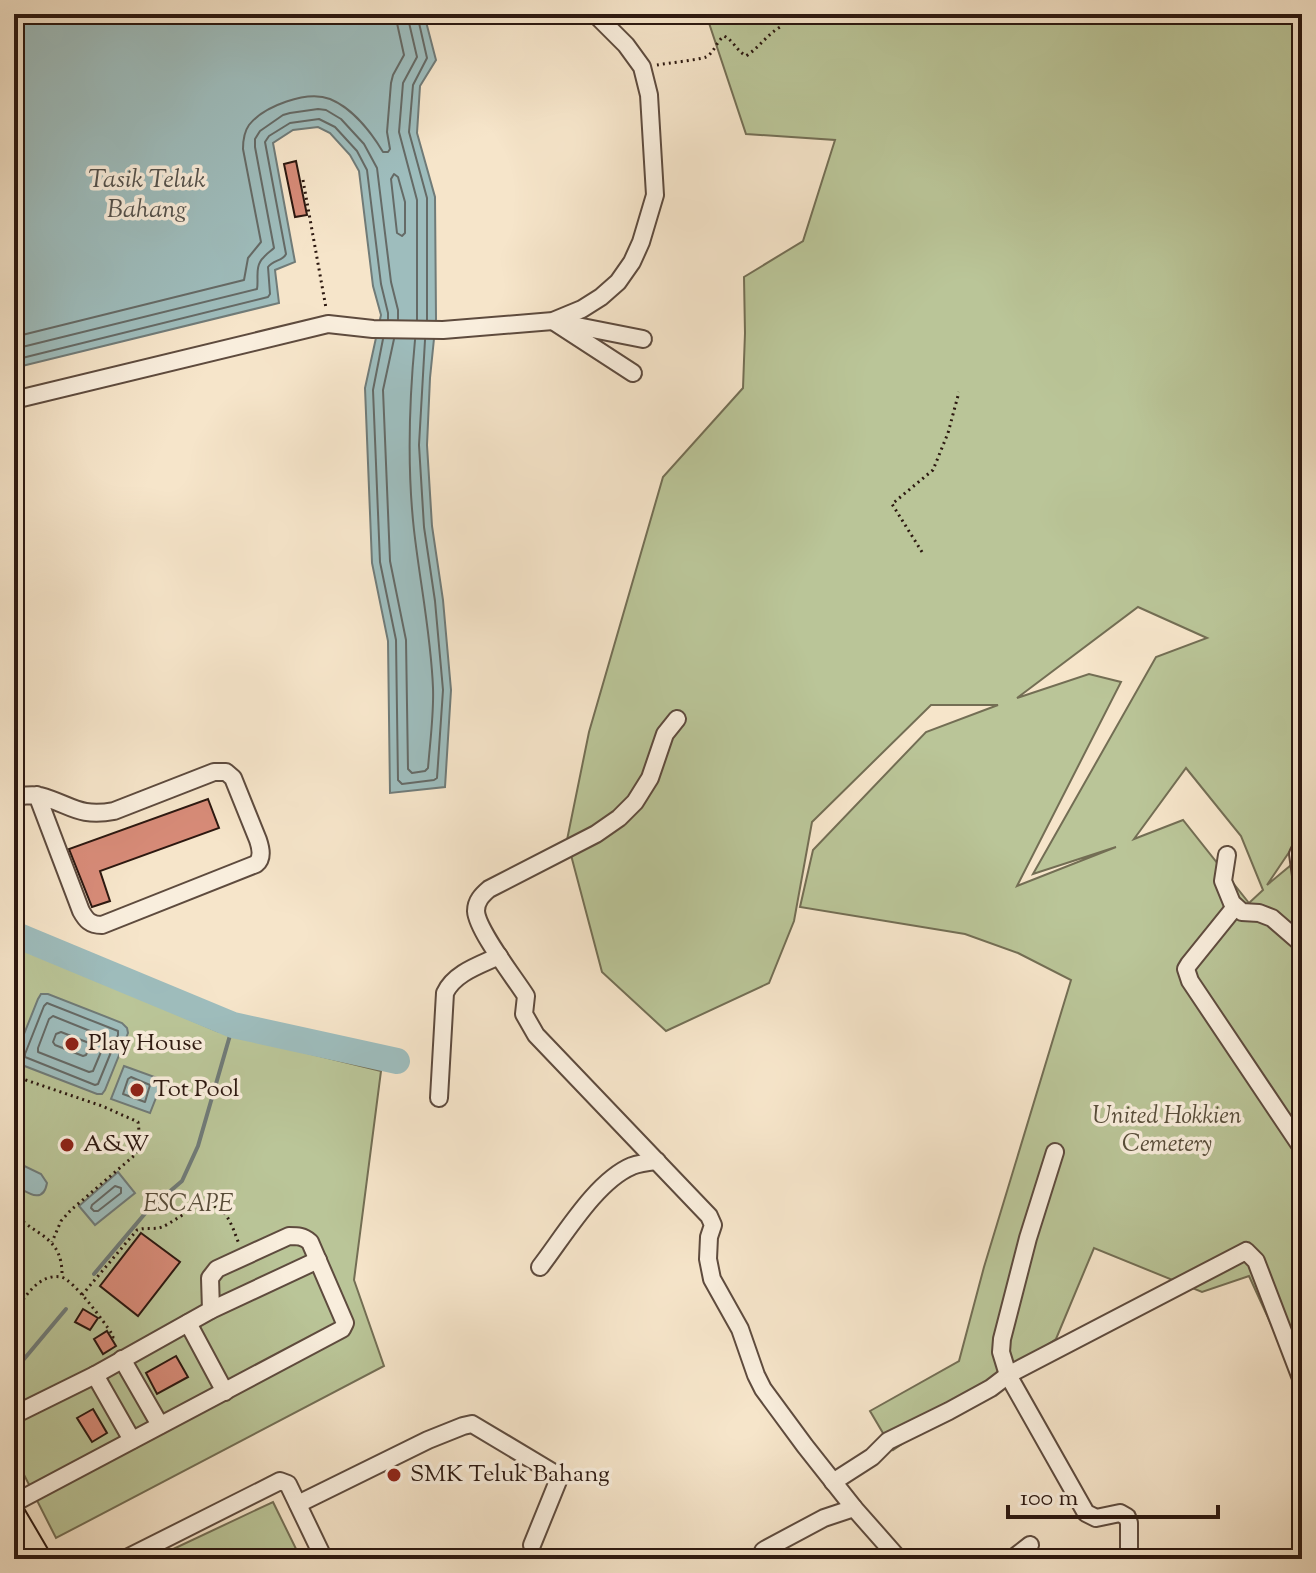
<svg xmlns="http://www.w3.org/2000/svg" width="1316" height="1573" viewBox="0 0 1316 1573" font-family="'Sorts Mill Goudy',serif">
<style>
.green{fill:#bac598;stroke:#736e54;stroke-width:2;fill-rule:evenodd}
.water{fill:#9ebdbd;stroke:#707b78;stroke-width:2}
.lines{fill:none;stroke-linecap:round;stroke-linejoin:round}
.shore{stroke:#656a66;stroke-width:2}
.stream{stroke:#707b78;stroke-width:4}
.river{stroke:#9ebdbd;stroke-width:26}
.building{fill:#d78b78;stroke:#2c1810;stroke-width:2}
.minor-casing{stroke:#5e4b3e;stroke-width:20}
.major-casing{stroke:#2c1810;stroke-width:24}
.path{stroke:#2c1810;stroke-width:3;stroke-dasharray:2 4;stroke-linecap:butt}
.minor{stroke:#f9eedd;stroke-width:16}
.major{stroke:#f6e5ca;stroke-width:20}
.poi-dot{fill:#8f2418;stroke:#f9eedd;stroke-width:3}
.labels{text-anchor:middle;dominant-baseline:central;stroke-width:7;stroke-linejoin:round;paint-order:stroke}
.poi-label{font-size:24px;fill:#2c1810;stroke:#f9eedd;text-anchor:start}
.park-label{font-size:24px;font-style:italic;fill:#574c39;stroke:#f9eedd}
.water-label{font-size:26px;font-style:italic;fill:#54524d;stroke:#f9eedd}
</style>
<rect width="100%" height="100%" fill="#f6e5ca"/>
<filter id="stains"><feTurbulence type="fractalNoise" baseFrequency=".0025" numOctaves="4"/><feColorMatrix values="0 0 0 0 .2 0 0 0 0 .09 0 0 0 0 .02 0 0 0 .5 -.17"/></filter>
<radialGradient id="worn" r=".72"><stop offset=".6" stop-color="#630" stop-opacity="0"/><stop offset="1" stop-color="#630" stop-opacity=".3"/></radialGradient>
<!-- green -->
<g class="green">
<path d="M706 14H1302V833L1267 885 1302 856V1392L1249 1276 1202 1292 1094 1248 1056 1339 893 1450 870 1411 959 1361 984 1267 1071 980 1018 953 965 934 800 907 813 850 926 732 998 705H931L812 822 794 921 769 983 666 1031 602 972 567 840 589 732 663 477 743 388 745 333 744 277 803 241 835 140 746 134ZM1138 607 1207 638 1156 657 1033 874 1116 847 1017 886 1121 682 1089 674 1017 698ZM1186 768 1241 836 1263 890 1249 903 1183 820 1134 839Z"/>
<path d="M14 944 217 1031 381 1071 354 1280 384 1366 56 1538 14 1455Z"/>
<path d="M273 1502 301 1559H152Z"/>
</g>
<!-- water -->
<g class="water">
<path d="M14 14H424L436 60 420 86 417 133 435 197 436 319 430 378 427 445 432 526 443 600 451 690 445 787 390 793 388 641 372 563 365 388 381 315 373 286 359 171 350 155 330 133 318 127 293 130 273 143 295 262 275 270 279 303 14 368Z"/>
<path d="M41 994H48L122 1023 127 1028 128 1033 105 1090 102 1094H97L22 1065 17 1061 16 1054 38 999Z"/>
<path d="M124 1066 163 1080 150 1113 111 1099Z"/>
<path d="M14 1161 41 1174 47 1183C43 1206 26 1191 14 1185Z"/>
<path d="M118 1172 135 1193 95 1225 79 1206Z"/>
</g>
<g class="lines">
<!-- shore -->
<g class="shore">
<path d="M407 14 417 57 403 83 399 132 417 200V320"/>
<path d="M417 14 427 58 413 85 409 132 427 198V320"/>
<path d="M394 174 398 177 405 202V233L402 236 397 233 391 179Z"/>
<path d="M14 337 244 280 248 258 261 242 243 149C243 140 244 132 249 125 264 106 307 90 330 99 352 108 371 132 383 152H388L390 149 387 132 391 83 393 75 404 55 395 14"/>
<path d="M383 339 373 390 380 562 396 640 398 780 402 784 434 780 437 778 443 690 435 601 424 527 419 445 425 340"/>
<path d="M394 339 383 390 390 561 406 640 408 769 412 773 425 771 428 768C430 742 434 714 433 688 431 635 420 583 414 530 407 467 409 403 415 340"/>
<path d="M14 349 257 289C259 279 254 266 264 257 267 253 271 251 274 248L255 147V139L260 131 283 115 290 113 318 109 326 110 341 119 364 144 377 168 391 282 398 310V319"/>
<path d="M14 360 268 297 270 294 268 267C273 260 283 261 286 254L265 142 269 136 290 123 319 119 335 127 357 151 367 170 381 284 388 313V319"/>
<path d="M47 1003 118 1031V1035L98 1084 95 1085 25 1057V1054L44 1006Z"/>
<path d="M53 1016 105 1037 106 1040 93 1071 89 1072 38 1052V1048L49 1019Z"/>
<path d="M61 1032 89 1043 90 1046 86 1055 83 1056 55 1045 53 1042 56 1034Z"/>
<path d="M131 1077 150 1085 145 1102 123 1094 128 1079Z"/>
<path d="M115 1186 121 1188V1193L98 1211H94L91 1208 92 1205Z"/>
</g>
<!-- stream -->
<g class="stream">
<path d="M94 1274 148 1210 182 1181 198 1146 233 1025"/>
<path d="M14 1371 66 1309"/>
</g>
<!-- river -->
<path class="river" d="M14 934 233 1025 397 1061"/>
</g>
<!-- building -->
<g class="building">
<path d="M296 161 307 215 295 217 284 164Z"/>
<path d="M208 799 219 828 100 871 110 901 92 907 69 849Z"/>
<path d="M141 1233 180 1262 138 1316 100 1286Z"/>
<path d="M83 1309 98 1318 90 1330 75 1322Z"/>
<path d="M107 1331 116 1346 103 1354 94 1339Z"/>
<path d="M176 1356 188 1377 157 1394 146 1373Z"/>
<path d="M93 1409 107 1433 92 1442 77 1418Z"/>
</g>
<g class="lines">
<defs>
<g id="minor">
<path d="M553 321 633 373"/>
<path d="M562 323 643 339"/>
<path d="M14 400 328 324 373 329 443 330 553 321 582 309 601 297 618 282 632 262 641 242 655 195 649 95 642 67 626 45 595 14"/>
<path d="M677 719 665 734 650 778 635 802 619 818 596 834 489 889C482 895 476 901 476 911 477 930 514 977 526 996L524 1014 536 1035 709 1216 713 1225 709 1237 708 1259 712 1279 740 1329 756 1375 763 1389 805 1446 854 1508 899 1559"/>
<path d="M14 797C22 796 32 794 40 796 70 804 79 818 114 811L214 772H226L233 778 258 840C261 849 263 858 256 864L102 925C90 925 86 920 81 911L37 795"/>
<path d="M1302 846 1298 854 1302 883"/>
<path d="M1227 855 1223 881 1232 903 1242 912 1259 913 1272 918 1302 944"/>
<path d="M1235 907 1189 964 1186 969 1190 981 1302 1148"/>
<path d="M439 1098 445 993C454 973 480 965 499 956"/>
<path d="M1055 1152 1028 1238 1002 1339 1001 1352 1008 1375 1086 1513 1096 1518 1120 1513 1127 1517 1129 1523V1559"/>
<path d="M540 1267C564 1236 596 1181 632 1166 640 1163 649 1162 657 1161"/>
<path d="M188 1323 225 1392"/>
<path d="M122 1359 160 1425"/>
<path d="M95 1375 132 1440"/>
<path d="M14 1415 95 1375 211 1310 318 1260"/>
<path d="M833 1482 872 1457 888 1441 949 1411 991 1388 1008 1375 1246 1251 1256 1261 1302 1381"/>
<path d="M14 1503 342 1329 345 1323 310 1242C303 1236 298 1236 289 1236L217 1269 210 1278 211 1310"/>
<path d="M298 1504 428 1440 463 1426 472 1424 554 1473 558 1481 532 1545"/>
<path d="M125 1559 280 1481 288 1484 324 1559"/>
<path d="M761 1559 763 1551 766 1549 824 1518 854 1508"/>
<path d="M1012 1559 1030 1545"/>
</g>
<path id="major" d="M14 1513 41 1559"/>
</defs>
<!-- minor casing -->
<use href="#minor" class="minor-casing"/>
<!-- major casing -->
<use href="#major" class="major-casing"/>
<!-- path -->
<g class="path">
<path d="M657 65C668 63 698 60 706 57 714 53 716 42 724 36 734 41 736 50 746 56 761 46 767 34 782 26L786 14"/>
<path d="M303 180 326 308"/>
<path d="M922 552 892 504 933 470 948 433 959 392"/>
<path d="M14 1076 102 1106 138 1122 140 1139 136 1154 71 1210 61 1221 52 1242"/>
<path d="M14 1214C38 1237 63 1237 62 1277"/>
<path d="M82 1295 137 1230C145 1227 154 1230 162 1227 179 1220 202 1195 221 1210 230 1217 235 1234 239 1244"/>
<path d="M14 1315C23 1298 39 1273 61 1277 74 1280 104 1322 112 1334L113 1337 112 1339"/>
</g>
<!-- minor -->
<use href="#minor" class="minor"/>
<!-- major -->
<use href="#major" class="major"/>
</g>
<!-- markers -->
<g class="poi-dot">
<circle cx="72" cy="1044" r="8"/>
<circle cx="137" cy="1090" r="8"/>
<circle cx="67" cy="1145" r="8"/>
<circle cx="394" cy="1475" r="8"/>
</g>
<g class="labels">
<!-- poi labels -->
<g class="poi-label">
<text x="88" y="1044">Play House</text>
<text x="153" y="1090">Tot Pool</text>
<text x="83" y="1145">A&amp;W</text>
<text x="410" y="1475">SMK Teluk Bahang</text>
</g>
<!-- park labels -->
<g class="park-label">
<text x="1167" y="1117">United Hokkien<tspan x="1167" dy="28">Cemetery</tspan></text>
<text x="188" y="1205">ESCAPE</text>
</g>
<!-- water labels -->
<g class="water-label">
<text x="147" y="180">Tasik Teluk<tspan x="147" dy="30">Bahang</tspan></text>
</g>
</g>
<!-- margin -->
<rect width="1316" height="1573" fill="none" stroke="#f6e5ca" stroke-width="48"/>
<rect x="16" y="16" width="1284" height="1541" fill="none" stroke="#2c1810" stroke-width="4"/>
<rect x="24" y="24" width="1268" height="1525" fill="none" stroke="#2c1810" stroke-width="2"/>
<!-- scale -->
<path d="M1008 1505v12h210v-12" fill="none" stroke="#2c1810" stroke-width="4"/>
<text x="1020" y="1505" font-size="24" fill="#2c1810" stroke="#f9eedd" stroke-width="6" paint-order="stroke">100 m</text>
<rect width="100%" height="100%" filter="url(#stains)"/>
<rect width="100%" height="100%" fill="url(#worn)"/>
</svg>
